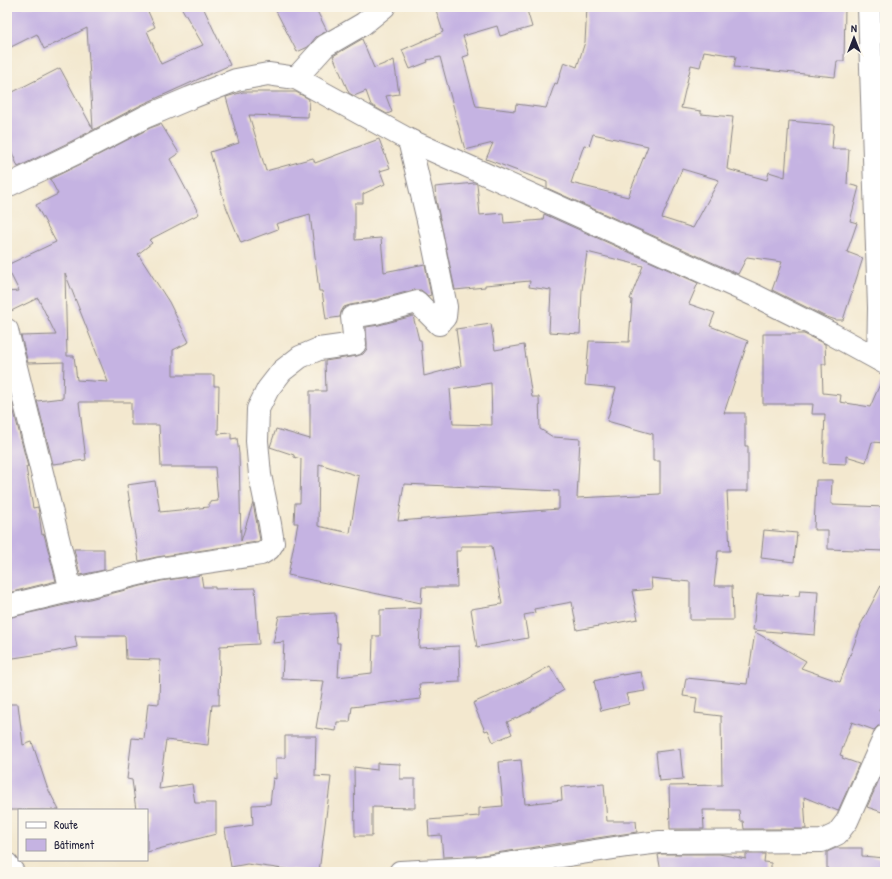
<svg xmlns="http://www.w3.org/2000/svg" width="892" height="879" viewBox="0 0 892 879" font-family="'Patrick Hand',sans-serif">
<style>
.building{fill:#c5b3e2;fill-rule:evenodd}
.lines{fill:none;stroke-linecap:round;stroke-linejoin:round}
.minor-casing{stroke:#8a8585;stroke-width:24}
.minor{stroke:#fff;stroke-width:22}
</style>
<rect width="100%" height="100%" fill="#fbf7ec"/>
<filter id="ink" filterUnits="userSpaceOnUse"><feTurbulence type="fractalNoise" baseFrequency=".025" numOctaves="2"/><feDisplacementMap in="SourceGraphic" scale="8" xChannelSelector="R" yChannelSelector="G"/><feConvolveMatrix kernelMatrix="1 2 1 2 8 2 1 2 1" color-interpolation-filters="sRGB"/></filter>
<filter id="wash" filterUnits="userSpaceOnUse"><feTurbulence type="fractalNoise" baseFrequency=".012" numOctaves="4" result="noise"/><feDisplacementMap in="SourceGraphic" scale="16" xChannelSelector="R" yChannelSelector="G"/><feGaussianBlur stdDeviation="0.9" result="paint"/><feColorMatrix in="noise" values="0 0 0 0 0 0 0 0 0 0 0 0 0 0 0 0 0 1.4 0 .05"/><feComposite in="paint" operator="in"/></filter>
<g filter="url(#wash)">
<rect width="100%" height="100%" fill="#f3e8cf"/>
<g id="blocks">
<!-- building -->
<g class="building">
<path d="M7 7H146L155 27 147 31 161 64 203 45 181 7H203L230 65 139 106 70 142 18 167 7 141V95L60 68 93 129 87 28 44 49 37 34 7 49Z"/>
<path d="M274 7H315L327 31 316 37 308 47 297 52Z"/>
<path d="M435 7H526L532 27 500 36 497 26 463 36 469 55 463 57 476 106 515 111 516 104 546 108 555 83 557 84 564 62 577 67 585 42 587 7H845L844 61H837L835 77 734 67 736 56 704 51 700 67 691 65 681 108 701 111V114L733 117 727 169 767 180 769 172 785 177 789 121 834 125 832 149H849L847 184 859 187 850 221 857 223 847 252 863 258 843 320H836L824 316 772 290 782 262 747 257 738 274 547 188V182L486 159 493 143 465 150 440 57 427 60 428 62 410 69 402 50 443 32ZM593 134 648 146 628 197 571 183 584 145 589 146ZM682 169 719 180 693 228 662 218Z"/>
<path d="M362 39 374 68 394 60 399 94 386 96 392 112 387 114 371 105 366 91 354 96 349 93 333 56Z"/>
<path d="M243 92H296L309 99 308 117 249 115 266 171 313 158 315 163 379 139 390 168 380 171 385 184 363 194V203H355V240L381 238 384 272 425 264 431 295 428 296 421 290H414L373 301 350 305 344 307 341 312 340 317 326 319 322 291H319L310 214 276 224 278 229 241 243 225 204 210 152 239 143 226 97Z"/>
<path d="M161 124 179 153 170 159 199 214 149 240 152 243 138 254 169 302 189 342 173 350V375H214V386H219L218 434 231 433V439L237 438 239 454 241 541 253 503 260 540 257 542 157 557 139 561 127 485 155 481 160 512 209 507V502L218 501 215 467H161L159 425H131V402H79L86 460 53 464 37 401 63 398 64 362 28 363 21 336 56 335 38 298 7 313V292L19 291 7 267V265L56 242 36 205 58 194 50 179 81 164 150 128ZM65 273 108 382 77 380 74 356H67Z"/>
<path d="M475 183 477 184 480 215 503 213 504 223 543 220 544 214 698 283 689 304 715 313 710 326 748 341 724 413H745V446H748V491H727L730 551H718L714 586H732L733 620H690V582L651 578 652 589 632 591 638 619 577 630 572 602 534 609 535 613 524 615 528 638 477 647 471 609 502 604 492 546H461V551H456L457 587H422L421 603 288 575 298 523H294L295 503H300L301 459 294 457V455L270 447 276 429 310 439V391H326L325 361 357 356 363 354 367 349V343L366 327 379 325 413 316 419 340H421L424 376 461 366 456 329 491 324 495 350 524 345 532 397H539L540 429 553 437 580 439 577 498 660 494V461H653V434L607 421 616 388 585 385 587 364 589 341 629 342 632 300 630 299 643 266 587 252 582 290 580 334 549 332 551 290 529 287 530 281 485 285V287L455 290 436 200 435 187ZM491 383 492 425 453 424 450 389ZM319 464 359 476 350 533 318 526ZM404 484 559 491V509L398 521Z"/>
<path d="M763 334H804L825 344 826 364H822L823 393 841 395 840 402 870 407 884 375H885V443L872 442 866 462 846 456V464L823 463 825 414H812L813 404H763Z"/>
<path d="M12 404 28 467H26L33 508 38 507 42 535 44 534 56 581 8 593 7 405Z"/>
<path d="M816 480H832L831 504H833V505L885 507V551L828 549V530H814Z"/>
<path d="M764 530 797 533 794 562 761 558Z"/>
<path d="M74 549H104V570L80 575Z"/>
<path d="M201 575 203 587H215V589L255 588 259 644 220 646 219 705H212L208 745 166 740 159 789 192 784 195 803H216V834L147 852V810H136L132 780 127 779 132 738 144 739 148 703 159 704 160 660 126 659 125 636H75L77 647 53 652 7 659V618L74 603 161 581Z"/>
<path d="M885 578V695L879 711 885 712V724L878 726 874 730 852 722 840 755 843 756 842 758 859 764 838 811 804 797 806 829H744L743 821H740L739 810H703L704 829H670L669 786 722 785 721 716 695 713 697 698 683 696 686 678 747 684 755 632 806 661 801 668 840 682 861 626H860Z"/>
<path d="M800 590 818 591 815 635 753 630 757 594 799 596Z"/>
<path d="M421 608 419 648 459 646 460 682 419 684 421 699 352 707 350 722H337L336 731 316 728 324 681 282 679 284 642 273 643 279 616 335 613 337 643H340L338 677 372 673 373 636H380V610Z"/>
<path d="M550 666 564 690 532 709V711L507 722 512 734 493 742 488 730 485 731 473 703 525 680Z"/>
<path d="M641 672 645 691 626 694 629 704 601 711 594 681 622 674V675Z"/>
<path d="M7 704H18L23 745 32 742 47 787 59 810H7Z"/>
<path d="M285 736H316L315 776 331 777 319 872 291 869V870L247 864 231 867 225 829 253 825 252 805 270 804 273 778 276 779V758H285Z"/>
<path d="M680 749 683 779 659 781 656 752Z"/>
<path d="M521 760 525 804 562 800 561 787 604 784 607 821H636L637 832 476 856 443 857 441 835 429 836 428 820 479 816V808L503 806 499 762Z"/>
<path d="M377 763 400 764V779H415V808L372 807V836H355L354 767 377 770Z"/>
<path d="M882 773 885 774V813L867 807Z"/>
<path d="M836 848H862V856L885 858V872H827V852Z"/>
<path d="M661 854H719L746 859V854H765L764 862 771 863V872H661L658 855Z"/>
</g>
</g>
</g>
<g filter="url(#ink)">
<use href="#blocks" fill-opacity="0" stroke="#8a8585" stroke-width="1"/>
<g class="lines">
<defs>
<g id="minor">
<path d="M869 7 879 308 878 359"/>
<path d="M296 78 325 46 363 24 384 7"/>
<path d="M7 186 76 153 145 117 190 98 236 80 268 74 296 78 409 140 546 201 754 295 832 334 885 363"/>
<path d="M7 330 71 591"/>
<path d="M7 606 159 569 261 554 269 549 273 543 270 524 260 475 257 441 258 409 268 389 282 371 300 357 319 349 355 344 352 317 376 313 417 302 439 324 445 317 446 307 431 233 409 140"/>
<path d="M7 864 13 872"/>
<path d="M400 872 477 868 543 859"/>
<path d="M544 872 543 859 627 846 660 842 822 841 837 834 847 821 885 736"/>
</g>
</defs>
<!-- minor casing -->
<use href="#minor" class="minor-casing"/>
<!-- minor -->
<use href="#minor" class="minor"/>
</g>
</g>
<!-- margin -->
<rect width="892" height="879" fill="none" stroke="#fbf7ec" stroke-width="24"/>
<!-- legend -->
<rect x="18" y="809" width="130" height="52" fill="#fbf7ec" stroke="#a4a2a5"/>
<rect x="26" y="822" width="20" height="6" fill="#ffffff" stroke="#a4a2a5"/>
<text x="54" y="829" font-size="12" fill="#22223b">Route</text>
<rect x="26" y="839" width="20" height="12" fill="#c5b3e2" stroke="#a4a2a5"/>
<text x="54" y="849" font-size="12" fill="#22223b">Bâtiment</text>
<!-- north arrow -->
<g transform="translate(854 38)" stroke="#fbf7ec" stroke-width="3" paint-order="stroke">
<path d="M0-3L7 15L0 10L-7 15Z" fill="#22223b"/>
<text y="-6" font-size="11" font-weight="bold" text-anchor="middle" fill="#22223b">N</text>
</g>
</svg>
